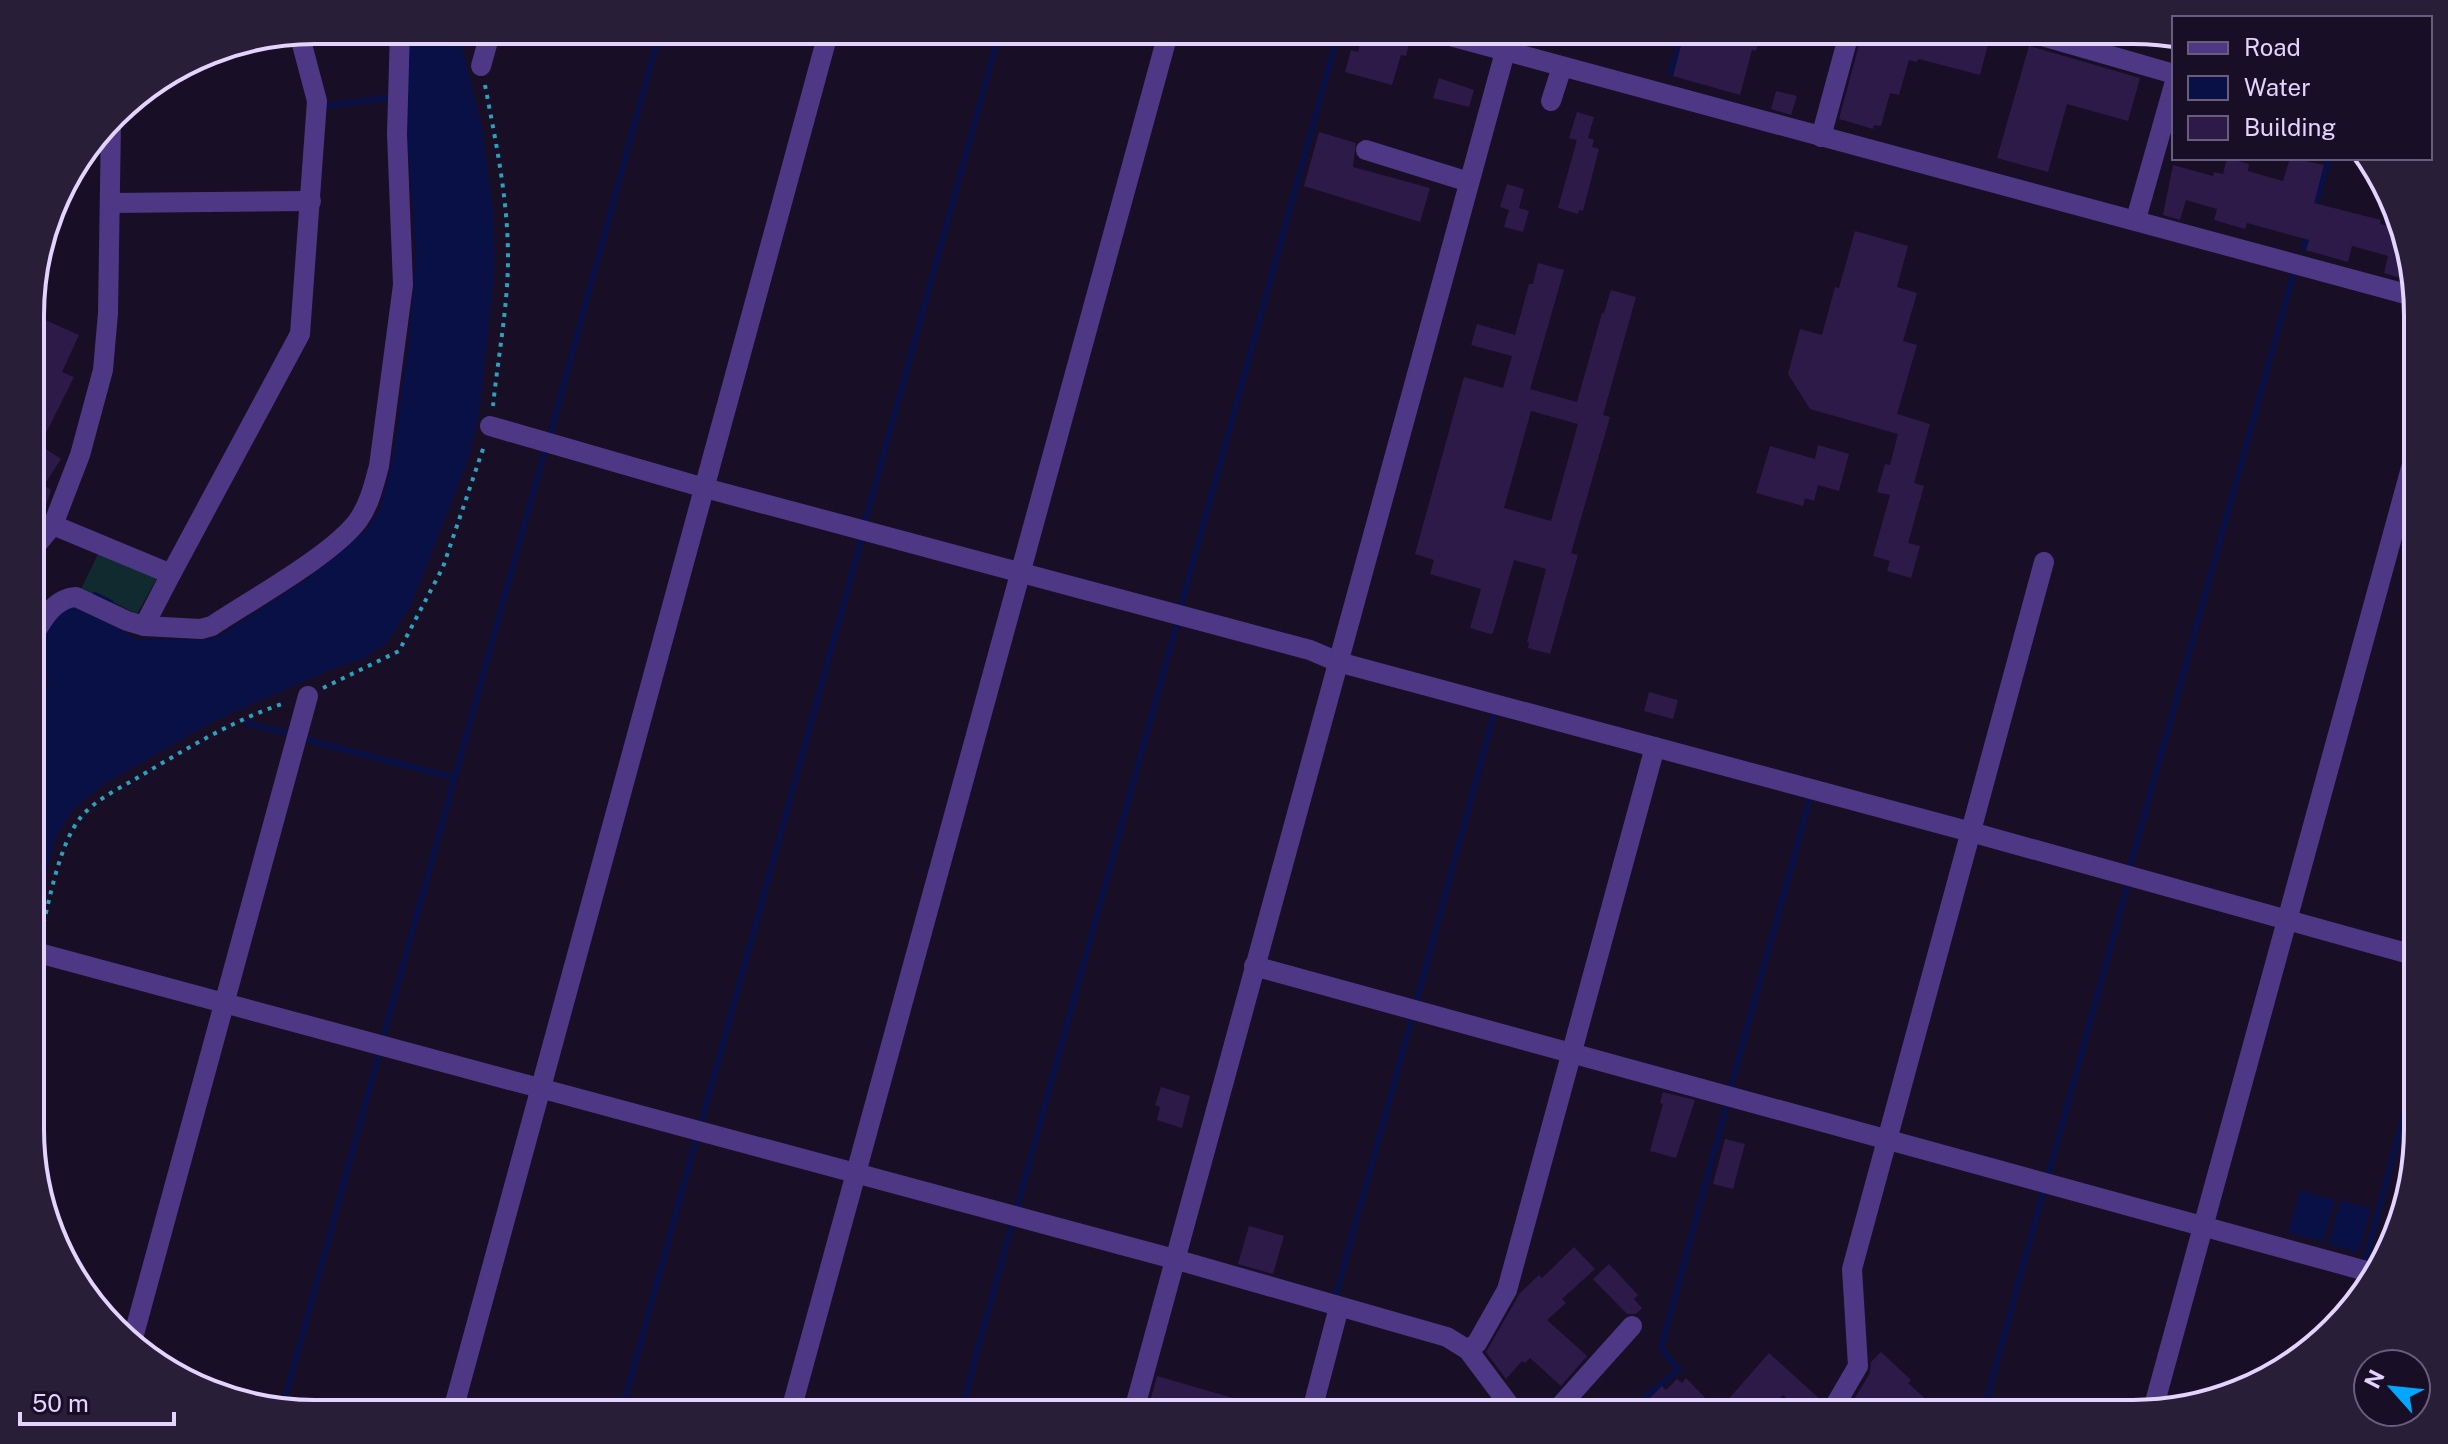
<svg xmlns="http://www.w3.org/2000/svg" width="2448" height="1444" viewBox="0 0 2448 1444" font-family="'Public Sans',sans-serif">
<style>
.green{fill:#112a30}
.water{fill:#091045}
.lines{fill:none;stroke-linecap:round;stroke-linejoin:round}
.stream{stroke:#091045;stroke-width:6}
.building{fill:#2e1a48;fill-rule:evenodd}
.path{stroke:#2ca1bb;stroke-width:4;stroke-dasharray:4 6;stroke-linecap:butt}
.minor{stroke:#4e3886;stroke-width:20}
.rim{fill:none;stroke:#e3d3ff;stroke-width:4}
</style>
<rect width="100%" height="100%" fill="#180e26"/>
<!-- green -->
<path class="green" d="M101 548 160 573 137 614 95 593 92 597 80 591Z"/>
<!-- water -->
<g class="water">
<path d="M408 30H458L482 128 493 211 495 270 479 416 468 460 412 603 387 643 363 659 337 667 214 721 104 784 73 809 56 838 32 923V713L49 683 34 665 33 655 61 611 78 606 137 639 205 640 220 635 308 578 367 529 380 509 394 450 409 342 416 256 406 121Z"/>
<path d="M2410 1135 2417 1137V1147L2411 1169 2402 1166Z"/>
<path d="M2300 1190 2335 1200 2323 1242 2288 1232Z"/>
<path d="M2341 1200 2371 1209 2358 1253 2328 1244Z"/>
</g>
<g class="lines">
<!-- stream -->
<g class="stream">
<path d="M1671 72 1683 30"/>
<path d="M323 106 389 98"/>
<path d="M2314 210 2329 158"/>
<path d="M2304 248 2308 232"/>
<path d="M549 439 660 30"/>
<path d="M864 526 1000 30"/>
<path d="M32 595 43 601"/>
<path d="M95 595 111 603"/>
<path d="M1180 610 1339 30"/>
<path d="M247 723 290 734"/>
<path d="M300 738 455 778"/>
<path d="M2130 867 2294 272"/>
<path d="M1416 1003 1495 710"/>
<path d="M383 1038 545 450"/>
<path d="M1730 1090 1811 795"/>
<path d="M701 1124 862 537"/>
<path d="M2048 1176 2128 883"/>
<path d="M1016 1211 1177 623"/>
<path d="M2365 1261 2417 1067"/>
<path d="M2354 1297 2359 1280"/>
<path d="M1335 1298 1412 1018"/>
<path d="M283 1406 379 1054"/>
<path d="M1983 1413 2044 1189"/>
<path d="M621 1414 696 1140"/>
<path d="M960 1414 1012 1224"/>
<path d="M1624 1414 1679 1370 1661 1348 1727 1104"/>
</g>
</g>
<!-- building -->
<g class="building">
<path d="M1364 30H1404L1412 32 1406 56 1401 55 1392 85 1345 72 1351 50 1358 52Z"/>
<path d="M1690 30H1761L1756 51 1752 50 1740 95 1673 76 1684 35 1688 36Z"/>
<path d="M1863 30H1979L1991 33 1980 75 1919 59 1916 62 1909 60 1899 95 1890 93 1881 126 1874 125 1873 129 1839 119Z"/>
<path d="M2029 46 2140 78 2128 121 2067 104 2048 172 1997 158Z"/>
<path d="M1439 78 1474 90 1469 107 1433 98Z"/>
<path d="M1776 91 1797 96 1791 115 1771 109Z"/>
<path d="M1577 112 1594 117 1588 138 1594 140 1592 147 1599 149 1583 211 1579 210 1578 214 1558 208 1577 140 1569 138Z"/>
<path d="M1319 132 1356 143 1353 167 1430 188 1420 222 1304 186Z"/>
<path d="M2227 158 2249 164 2248 171 2283 181 2290 158 2324 165 2314 203 2381 220 2380 224 2396 228 2413 282 2384 273 2388 256 2352 246 2348 262 2306 250 2309 240 2247 223 2245 229 2214 220 2217 209 2186 200 2180 220 2163 215 2173 165 2213 176 2214 172 2223 174Z"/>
<path d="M1507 184 1524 189 1519 208 1529 211 1523 232 1504 227 1509 210 1500 207Z"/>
<path d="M1855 231 1908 246 1897 287 1917 293 1903 341 1917 345 1897 414 1930 424 1914 483 1924 486 1908 543 1920 546 1911 578 1887 571 1890 561 1873 556 1890 495 1877 492 1885 464 1890 465 1898 434 1810 409 1788 374 1800 329 1822 335 1835 287 1839 288Z"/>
<path d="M1538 263 1564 270 1530 389 1577 402 1602 313H1604L1611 290 1636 297 1603 415 1610 417 1571 553 1578 555 1550 654 1528 648 1529 642H1527L1546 569 1514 560 1493 633 1490 634 1470 628 1481 589 1430 574 1434 560 1415 554 1464 377 1503 388 1512 356 1471 345 1477 324 1515 335 1529 284H1533ZM1531 411 1578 424 1551 521 1504 508Z"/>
<path d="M32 314 79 335 62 372 74 377 40 445 61 459 44 485 51 490 42 518 35 515 32 520Z"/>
<path d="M1818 445 1849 454 1839 491 1818 485 1814 501 1805 498 1803 506 1756 493 1770 446 1815 459Z"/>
<path d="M1649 692 1678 700 1673 719 1644 711Z"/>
<path d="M1161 1087 1190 1096 1182 1128 1157 1120 1160 1107 1155 1105Z"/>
<path d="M1663 1092 1695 1100 1676 1158 1650 1151 1663 1104 1660 1103Z"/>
<path d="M1725 1139 1745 1144 1733 1189 1713 1184Z"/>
<path d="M1249 1226 1284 1236 1273 1274 1238 1264Z"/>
<path d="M1574 1247 1595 1269 1562 1299 1566 1303 1547 1320 1587 1356 1561 1386 1530 1358 1525 1363 1522 1361 1506 1379 1486 1352 1520 1293 1539 1275 1542 1278Z"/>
<path d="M1609 1264 1638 1295 1634 1299 1642 1308 1636 1314H1627L1593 1279Z"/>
<path d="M1881 1352 1911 1380 1908 1383 1941 1413H1907L1895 1402 1884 1414H1845L1870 1373 1871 1362Z"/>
<path d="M1769 1353 1822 1401 1817 1414H1804L1783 1395 1765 1414H1634L1662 1386 1666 1390 1677 1379 1682 1383 1686 1378 1718 1411Z"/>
<path d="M1157 1376 1233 1398 1229 1414H1165L1148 1409Z"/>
</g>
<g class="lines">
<!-- path -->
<g class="path">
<path d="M485 85C496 143 508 199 508 258 508 306 498 357 493 406"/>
<path d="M323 688 399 651 443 567 484 446"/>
<path d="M41 933C50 899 59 844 81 817 95 800 118 789 137 778 184 750 233 720 285 703"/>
<path d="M32 1137 42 1190"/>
</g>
<!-- minor -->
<g class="minor">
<path d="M1428 30 2417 297"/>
<path d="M2021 30 2174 74"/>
<path d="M481 66 491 30"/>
<path d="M1551 101 1562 67"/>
<path d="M1821 137 1850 30"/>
<path d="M1366 150 1469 182"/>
<path d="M110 203 311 201"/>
<path d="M2136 219 2174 85"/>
<path d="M490 426 705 488 1310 650 1338 662 1971 832 2417 956"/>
<path d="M32 550 53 525 80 455 103 370 108 313 111 122"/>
<path d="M171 574 300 334 317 101 299 33"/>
<path d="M144 626 201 629 212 626C249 601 336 553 359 519 370 503 374 484 379 466L403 285 397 134 400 30"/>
<path d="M32 638C42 621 54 598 76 597L127 621 144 626 171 574 53 525"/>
<path d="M32 685V687"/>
<path d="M35 952 1174 1259 1447 1337 1468 1350 1477 1343 1507 1290 1655 747"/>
<path d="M1254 966 2377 1274"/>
<path d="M133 1338 308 696"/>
<path d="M1468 1350 1516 1414"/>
<path d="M2152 1413 2417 446"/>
<path d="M452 1414 829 30"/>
<path d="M790 1414 1169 30"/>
<path d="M1133 1414 1511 30"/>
<path d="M1311 1414 1339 1307"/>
<path d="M1553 1414 1632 1326"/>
<path d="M1830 1414 1858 1366 1852 1269 2044 562"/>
</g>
</g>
<!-- crop -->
<path d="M0 0H2448V1444H0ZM315 44H2133A271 271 0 0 1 2404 315V1129A271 271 0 0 1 2133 1400H315A271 271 0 0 1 44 1129V315A271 271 0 0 1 315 44Z" fill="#281e37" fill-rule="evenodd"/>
<path class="rim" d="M315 44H2133A271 271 0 0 1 2404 315V1129A271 271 0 0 1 2133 1400H315A271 271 0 0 1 44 1129V315A271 271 0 0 1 315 44Z"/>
<!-- legend -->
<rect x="2172" y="16" width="260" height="144" fill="#180e26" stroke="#695d7d" stroke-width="2"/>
<rect x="2188" y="42" width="40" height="12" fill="#4e3886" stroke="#695d7d" stroke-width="2"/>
<text x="2244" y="56" font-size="24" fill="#e3d3ff">Road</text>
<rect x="2188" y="76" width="40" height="24" fill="#091045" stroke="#695d7d" stroke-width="2"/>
<text x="2244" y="96" font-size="24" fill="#e3d3ff">Water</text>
<rect x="2188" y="116" width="40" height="24" fill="#2e1a48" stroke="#695d7d" stroke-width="2"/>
<text x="2244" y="136" font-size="24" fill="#e3d3ff">Building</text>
<!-- north arrow -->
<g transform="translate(2392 1388) rotate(297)"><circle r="38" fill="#180e26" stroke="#695d7d" stroke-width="2"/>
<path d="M0-6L14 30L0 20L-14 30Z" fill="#00a7fe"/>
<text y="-12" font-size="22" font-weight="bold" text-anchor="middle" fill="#e3d3ff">N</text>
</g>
<!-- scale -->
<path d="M20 1412v12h154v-12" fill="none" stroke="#e3d3ff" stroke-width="4"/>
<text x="32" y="1412" font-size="24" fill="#e3d3ff" stroke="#180e26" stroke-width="6" paint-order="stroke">50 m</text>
</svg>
